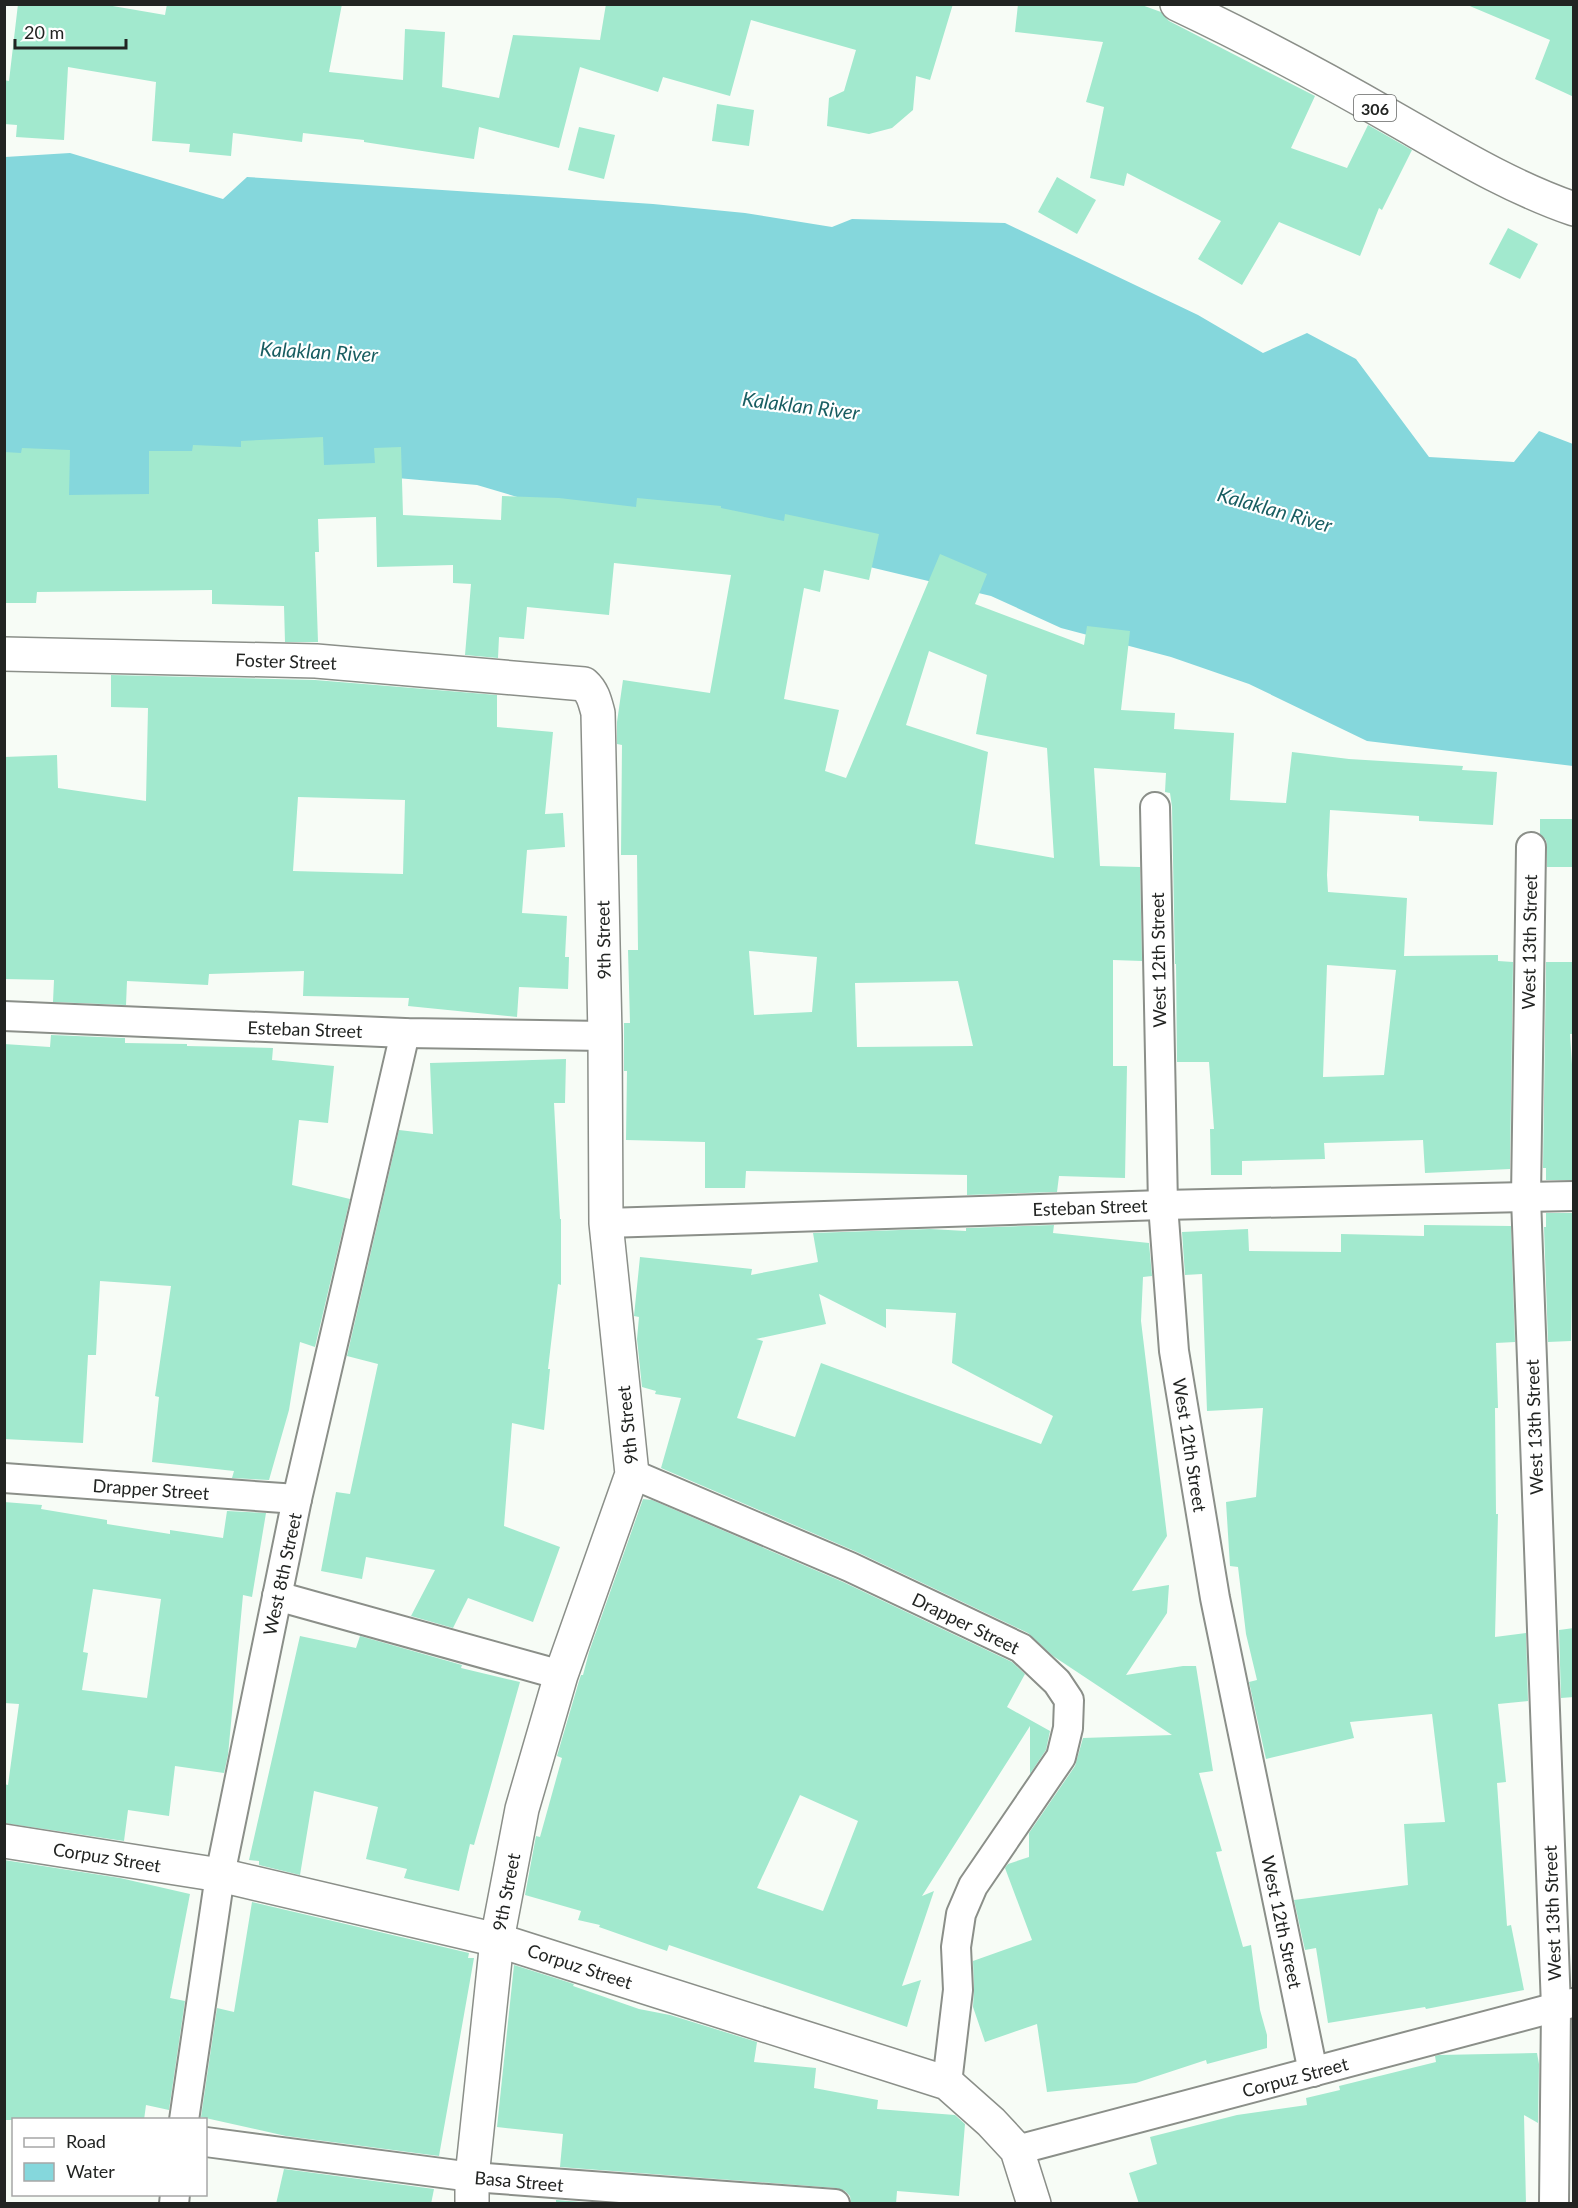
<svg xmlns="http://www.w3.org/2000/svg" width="1578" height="2208" viewBox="0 0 1578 2208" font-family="Lato,sans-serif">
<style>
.water{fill:#85d7dc}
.building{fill:#a2e9ce;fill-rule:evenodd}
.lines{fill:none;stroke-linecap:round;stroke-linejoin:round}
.street-casing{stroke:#8b8f89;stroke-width:32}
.secondary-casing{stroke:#8b8f89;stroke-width:36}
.primary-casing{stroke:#8b8f89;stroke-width:36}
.street{stroke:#fff;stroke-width:28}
.secondary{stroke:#fff;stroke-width:33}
.primary{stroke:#fff;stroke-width:33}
.labels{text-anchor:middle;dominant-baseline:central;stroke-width:4.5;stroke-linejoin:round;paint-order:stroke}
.shield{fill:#fff;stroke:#646664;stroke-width:1.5}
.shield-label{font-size:16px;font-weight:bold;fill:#222422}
.street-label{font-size:18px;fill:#222422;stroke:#fff}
.water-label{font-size:20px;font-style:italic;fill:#195e62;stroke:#fff}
</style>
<rect width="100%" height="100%" fill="#f7fcf6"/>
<!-- water -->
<path class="water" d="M70 153 223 199 247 177 653 204 745 213 832 227 852 219 1005 223 1198 315 1263 353 1307 333 1356 359 1429 457 1514 462 1539 431 1573 444V766L1367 741 1249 684 1171 657 1061 628 991 596 786 547 594 520 477 485 374 476 121 503 5 501V157Z"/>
<!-- building -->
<g class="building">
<path d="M18 4H101L165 15 167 4H342L329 72 403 80 405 29 445 32 442 87 499 98 513 35 600 40 606 4H953L930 80 916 76 913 110 892 128 869 134 827 126 829 98 844 91 856 50 751 20 730 96 663 77 658 92 580 67 559 148 479 127 474 159 364 142V140L303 133 302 142 233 133 231 156 189 152 190 144 152 141 156 82 68 67 64 140 16 137 17 125 4 124V80L9 81Z"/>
<path d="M1018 4H1139L1161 12 1169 21 1315 96 1291 148 1347 168 1368 125 1412 150 1382 210 1379 208 1360 256 1279 222 1242 285 1198 259 1221 221 1127 173 1124 186 1090 178 1104 107 1086 102 1103 42 1015 32Z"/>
<path d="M1465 4H1574V97L1535 79 1550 40Z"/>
<path d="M717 104 754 110 749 146 712 141Z"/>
<path d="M579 127 615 135 604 179 568 170Z"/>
<path d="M1057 177 1096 200 1077 234 1038 212Z"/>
<path d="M1508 228 1538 244 1520 279 1489 264Z"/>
<path d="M323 437 324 465 375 463 374 448 401 447 403 515 501 520 502 496 559 498 636 507 637 498 721 506V508L784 521 785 514 879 534 869 580 824 570 820 592 804 588 784 699 839 710 825 771 846 778 940 554 987 574 975 604 1084 645 1087 626 1130 631 1121 710 1175 713 1174 729 1234 733 1230 800 1286 803 1292 752 1349 759 1463 766 1462 770 1497 772 1493 825 1419 821V816L1330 810 1327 875 1328 892 1407 898 1404 956 1498 955V961L1513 962 1510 1169 1425 1173 1423 1140 1324 1143 1325 1159 1242 1161V1175H1211L1210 1129H1214L1209 1062H1177L1176 964H1175L1172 807 1170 793 1165 792 1166 773 1094 768 1100 866 1140 867 1142 961 1113 960V1066H1127L1125 1178 1059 1176 1057 1192 967 1195V1175L746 1171 745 1188H705V1142L626 1140 627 1071H624V1023H630L628 950H638L637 855H621L622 745 617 744V722L623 680 710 693 731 575 614 563 609 615 527 607 524 639 499 637 498 658 465 655 471 584 453 583V565L377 567 376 517 318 519 319 552H315L318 642H285L284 606 212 604V590L37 592 36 603H4V452L21 453 22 448 70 450 69 495 149 494V451H192L193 445 241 447V441ZM929 651 987 675 976 734 1047 748 1054 858 975 844 988 752 906 725ZM749 951 817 957 812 1012 754 1015ZM1327 965 1396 970 1384 1075 1323 1077ZM958 981 973 1046 857 1047 855 983Z"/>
<path d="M111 675 315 680 497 695V727L553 732 545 814 563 813 565 847 527 850 522 913 567 916 565 957H569L568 989 519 987 517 1017 408 1006 409 998 303 996 304 971 209 974 208 985 127 981 126 1005 53 1002 54 980 4 979V757L57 755 58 788 146 801 148 708 111 707ZM298 797 405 800 403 874 293 871Z"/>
<path d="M1540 819H1574V867H1547V847L1546 840 1540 834Z"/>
<path d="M1546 962H1574V1034H1570L1574 1095V1180H1546V1168H1543Z"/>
<path d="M51 1035 125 1038V1043L187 1044V1046L273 1048 272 1060 334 1066 328 1123 299 1120 292 1185 350 1199 315 1347 300 1342 289 1410 269 1480 232 1478 234 1471 152 1462 159 1397 155 1396 171 1286 100 1281 96 1355H88L83 1443 4 1439V1044L50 1047Z"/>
<path d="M566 1059 565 1103H554L560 1219H561V1285L558 1284 548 1369H550L544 1430 512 1423 504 1526 560 1547 533 1622 468 1598 453 1628 411 1616 435 1570 366 1557 362 1579 321 1571 336 1492 350 1494 378 1364 347 1356 399 1130 433 1134 430 1063Z"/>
<path d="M1546 1213H1574V1292H1572L1571 1341 1548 1342 1544 1227H1546Z"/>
<path d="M1054 1225 1053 1233 1149 1243 1152 1276 1143 1277 1141 1321 1167 1536 1132 1591 1169 1585 1167 1613 1126 1675 1183 1666H1196L1213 1771 1199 1773 1222 1851 1216 1852 1243 1947 1251 1945 1260 2010 1267 2035V2048L1207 2064 1206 2060 1136 2083 1047 2092 1037 2024 985 2042 973 2007 974 1989 973 1961 1032 1940 1005 1868 1008 1864 1029 1857V1833L1075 1766 1083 1738 1172 1735 1053 1656 1028 1633 857 1552 661 1468 681 1398 655 1394 656 1391 642 1387 637 1339 639 1317 634 1316 640 1257 752 1269 751 1275 818 1262 813 1233 930 1229 966 1231V1228ZM819 1294 886 1328V1309L956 1313 952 1363 1053 1416 1041 1444 821 1363 795 1437 737 1418 763 1341 756 1339 826 1324Z"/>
<path d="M1424 1225 1511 1226 1515 1342 1496 1343 1498 1408H1495L1496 1514H1498L1495 1637 1526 1633 1528 1701 1498 1704 1506 1782 1497 1783 1507 1926 1511 1925 1524 1990 1426 2009 1425 2007 1328 2023 1316 1948 1305 1950 1294 1900 1408 1885 1404 1824 1445 1822 1432 1714 1350 1722 1354 1738 1266 1759 1249 1682 1257 1680 1246 1634 1238 1567 1230 1566 1226 1502 1256 1497 1263 1408 1207 1411 1202 1274 1185 1275 1182 1232 1248 1229 1249 1251 1341 1252V1234L1424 1236Z"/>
<path d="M643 1499 652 1500 843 1582 1012 1662 1025 1674 1007 1707 1050 1731 1046 1750 1030 1774V1726L922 1896 934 1891 902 1986 921 1980 907 2027 669 1945 667 1951 599 1927 600 1925 578 1920 581 1911 525 1895 536 1836 540 1837 562 1758 557 1756 579 1681 581 1675H583L589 1652ZM800 1795 858 1821 823 1911 757 1888Z"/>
<path d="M4 1502 42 1505 41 1509 107 1520V1524L170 1534V1530L223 1538 227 1511 266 1513 252 1597 243 1595 228 1755 224 1773 175 1766 169 1816 128 1810 124 1841 4 1823V1784L8 1785 19 1704 4 1703ZM93 1589 161 1599 147 1698 82 1690 88 1653 83 1652Z"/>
<path d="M1574 1628V1697L1561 1698 1559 1630Z"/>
<path d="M300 1636 356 1648 360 1636 462 1665 461 1668 520 1682 474 1845 470 1844 459 1891 404 1878 407 1869 366 1859 378 1807 314 1791 300 1875 259 1865V1861L249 1860Z"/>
<path d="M4 1860 120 1878 190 1894 170 1998 185 2001 169 2110 146 2105 144 2120H4Z"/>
<path d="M252 1902 469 1953 468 1958H474L439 2156 286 2136 201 2117 217 2008 234 2012Z"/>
<path d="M514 1965 574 1984 573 1986 639 2009 670 2015 757 2042 754 2062 816 2068 814 2088 878 2100 877 2109 955 2115 965 2124 959 2196 897 2191 896 2204H851L850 2196 845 2191 836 2188 560 2167 563 2134 497 2127Z"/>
<path d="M1537 2053 1539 2064 1538 2123 1524 2115 1526 2204H1139L1129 2173 1157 2164 1150 2137 1237 2115 1307 2105 1306 2098 1340 2090 1339 2086 1436 2062 1435 2056 1439 2055Z"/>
<path d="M284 2169 434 2189 431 2204H276Z"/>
<path d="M556 2200 606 2204H556Z"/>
</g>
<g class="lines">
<defs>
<g id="street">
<path d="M1155 807 1163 1205 1174 1351 1215 1598 1313 2072"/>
<path d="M1531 847 1526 1198 1556 2007 1554 2204"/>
<path d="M4 1016 405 1033 605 1036"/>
<path d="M606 1223 1163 1205 1574 1196"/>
<path d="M632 1474 850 1567 1021 1648 1057 1682 1069 1700 1068 1728 1061 1757 973 1886 961 1914 956 1947 958 1990 947 2083"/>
<path d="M4 1478 297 1499"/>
<path d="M277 1596 561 1675"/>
<path d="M184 2120 220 1875 297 1499 405 1033"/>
<path d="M206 2142 472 2177 835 2204"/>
<path d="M1017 2150 1572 2003"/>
<path d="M174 2204 175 2194"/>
</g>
<g id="secondary">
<path d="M4 654 316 661 584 684C593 692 595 702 598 713L605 1036 606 1223 632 1474 561 1675 522 1809 497 1940 472 2177V2204"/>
<path d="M4 1841 220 1875 497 1940 947 2083 991 2122 1017 2150 1034 2204"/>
</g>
<path id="primary" d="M1177 4C1251 39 1324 78 1395 119 1453 152 1510 187 1574 209"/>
</defs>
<!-- street casing -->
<use href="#street" class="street-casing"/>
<!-- secondary casing -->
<use href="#secondary" class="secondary-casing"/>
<!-- primary casing -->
<use href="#primary" class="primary-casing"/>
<!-- street -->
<use href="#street" class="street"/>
<!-- secondary -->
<use href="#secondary" class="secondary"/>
<!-- primary -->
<use href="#primary" class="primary"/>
</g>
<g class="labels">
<!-- shield labels -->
<rect class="shield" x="1354" y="95" width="42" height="26" rx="4.5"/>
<g class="shield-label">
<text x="1375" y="108">306</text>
</g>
<!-- street labels -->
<g class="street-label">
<text transform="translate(286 661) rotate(2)">Foster Street</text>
<text transform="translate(603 940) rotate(-91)">9th Street</text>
<text transform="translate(1529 942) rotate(-89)">West 13th Street</text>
<text transform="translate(1158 960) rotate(-91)">West 12th Street</text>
<text transform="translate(305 1029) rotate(2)">Esteban Street</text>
<text transform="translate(1090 1207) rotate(-2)">Esteban Street</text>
<text transform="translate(627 1425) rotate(-96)">9th Street</text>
<text transform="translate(1534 1427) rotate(-92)">West 13th Street</text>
<text transform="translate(1190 1445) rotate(81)">West 12th Street</text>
<text transform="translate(151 1489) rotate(4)">Drapper Street</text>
<text transform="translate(282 1574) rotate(-78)">West 8th Street</text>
<text transform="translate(966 1623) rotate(26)">Drapper Street</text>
<text transform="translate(107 1857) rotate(9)">Corpuz Street</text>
<text transform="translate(506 1892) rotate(-79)">9th Street</text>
<text transform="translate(1552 1913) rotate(-92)">West 13th Street</text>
<text transform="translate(1282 1922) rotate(78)">West 12th Street</text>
<text transform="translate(580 1966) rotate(18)">Corpuz Street</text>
<text transform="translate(1295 2077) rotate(-15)">Corpuz Street</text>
<text transform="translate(519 2181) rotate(5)">Basa Street</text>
</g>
<!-- water labels -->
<g class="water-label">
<text transform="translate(319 351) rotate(3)">Kalaklan River</text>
<text transform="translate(801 405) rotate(7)">Kalaklan River</text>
<text transform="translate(1275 509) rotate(16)">Kalaklan River</text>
</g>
</g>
<!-- border -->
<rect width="1578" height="2208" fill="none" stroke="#222422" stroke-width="12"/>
<!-- legend -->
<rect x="12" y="2118" width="195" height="78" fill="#ffffff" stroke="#a7a7a7" stroke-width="1.5"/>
<rect x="24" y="2138" width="30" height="9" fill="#ffffff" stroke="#a7a7a7" stroke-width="1.5"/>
<text x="66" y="2148" font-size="18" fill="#222422">Road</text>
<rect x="24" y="2163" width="30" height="18" fill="#85d7dc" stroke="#a7a7a7" stroke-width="1.5"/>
<text x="66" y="2178" font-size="18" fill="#222422">Water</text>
<!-- scale -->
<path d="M15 39v9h111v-9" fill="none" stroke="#222422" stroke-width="3"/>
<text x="24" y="39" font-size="18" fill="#222422" stroke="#ffffff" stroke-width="4.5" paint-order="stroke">20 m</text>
</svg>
